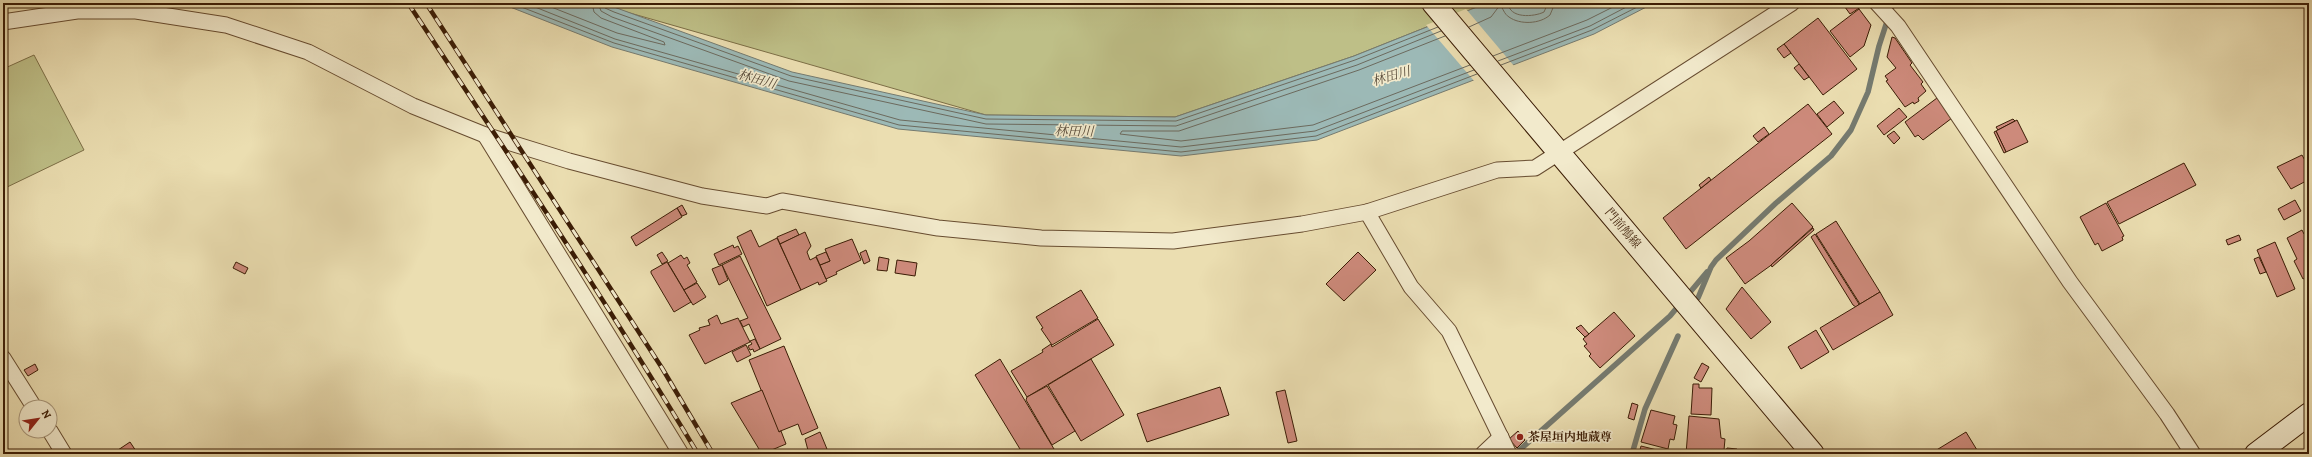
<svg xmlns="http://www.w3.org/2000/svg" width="2312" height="457" viewBox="0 0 2312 457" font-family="Alegreya,'Noto Serif JP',serif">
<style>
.green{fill:#bebf87;stroke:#7c6e46}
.water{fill:#9cb9b6;stroke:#757a6f}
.pier{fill:#ebdeb1}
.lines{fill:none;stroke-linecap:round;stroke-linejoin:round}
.shore{stroke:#6c6a5e;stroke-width:1}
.stream{stroke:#757a6f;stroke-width:5.5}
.building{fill:#cd8a7b;stroke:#3b1c05}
.street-casing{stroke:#674c30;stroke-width:17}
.secondary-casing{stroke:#3b1c05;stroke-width:24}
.street{stroke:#f2eacc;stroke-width:15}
.secondary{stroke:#f2eacc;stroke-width:22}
.rail-casing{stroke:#3b1c05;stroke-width:4.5}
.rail{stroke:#f2eacc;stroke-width:3;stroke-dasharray:9;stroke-linecap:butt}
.poi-dot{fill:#8f2418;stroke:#f2eacc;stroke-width:1.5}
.labels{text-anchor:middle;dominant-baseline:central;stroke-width:3.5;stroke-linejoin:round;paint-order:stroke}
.street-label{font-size:12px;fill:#3b1c05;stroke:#f2eacc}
.poi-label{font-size:12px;font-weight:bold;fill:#3b1c05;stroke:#f2eacc;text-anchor:start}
.water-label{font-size:13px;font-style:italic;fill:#584b3a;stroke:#f2eacc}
</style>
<rect width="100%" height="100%" fill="#ebdeb1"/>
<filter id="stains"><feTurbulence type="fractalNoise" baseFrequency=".005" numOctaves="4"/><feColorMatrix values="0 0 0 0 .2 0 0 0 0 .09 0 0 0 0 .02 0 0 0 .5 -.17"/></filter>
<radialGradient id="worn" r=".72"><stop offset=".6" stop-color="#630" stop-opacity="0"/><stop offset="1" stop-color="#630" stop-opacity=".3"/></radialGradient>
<!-- green -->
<g class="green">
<path d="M603 3H1487L1354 56 1175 117 986 115 616 9Z"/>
<path d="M34 55 84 150 3 189V69Z"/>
</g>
<!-- water -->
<path class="water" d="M500 3H603L792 72 986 115 1175 117 1354 56 1487 3C1507 3 1526 9 1546 3H1654L1594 34 1317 140 1181 156 898 129 612 47Z"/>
<!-- pier -->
<path class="pier" d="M1466 9 1514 66 1475 82 1426 25Z"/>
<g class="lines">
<!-- shore -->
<g class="shore">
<path d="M511 3 614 43 899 125 1181 152 1316 136 1477 74"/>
<path d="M525 3 615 39 900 120 1181 147 1315 131 1474 70"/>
<path d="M541 3 617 33 665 45 664 42 601 18 594 12 592 3"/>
<path d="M598 3 601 11 612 17 789 81 986 124 1176 126 1357 65 1441 31"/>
<path d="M603 3 605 8 614 12 791 76 986 119 1176 121 1355 60 1438 27"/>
<path d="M1508 3C1509 19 1534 17 1544 12L1548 3"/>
<path d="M1469 27 1491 17 1500 5C1503 8 1504 14 1509 17 1520 25 1540 24 1550 15L1555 3"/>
<path d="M1445 36 1359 70 1179 131H1122L1120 134 1181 141 1313 125 1470 65"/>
<path d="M1493 56 1587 20 1621 3"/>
<path d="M1498 61 1590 26 1634 3"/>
<path d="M1501 65 1592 30 1645 3"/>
</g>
<!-- stream -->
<g class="stream">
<path d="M1686 297 1707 272"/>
<path d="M1698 298 1711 267 1716 260 1776 203 1831 156 1851 130 1868 92 1879 46 1893 3"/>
<path d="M1515 454 1670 316 1680 304"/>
<path d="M1632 454 1645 409 1678 336"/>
</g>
</g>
<!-- building -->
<g class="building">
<path d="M1842 3H1867L1850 14Z"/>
<path d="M1859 9 1871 25 1864 46 1850 57 1830 31Z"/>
<path d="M1818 18 1857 69 1823 95 1784 44Z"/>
<path d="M1892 37 1895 38 1912 63 1910 65 1923 82 1921 84 1926 91 1918 98 1919 101 1914 104 1913 102 1905 107 1886 81 1888 80 1885 76 1896 68 1887 57Z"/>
<path d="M1784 44 1791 53 1784 58 1777 49Z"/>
<path d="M1799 64 1809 77 1804 80 1794 68Z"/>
<path d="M1937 98 1952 118 1923 140 1918 135 1915 137 1905 122Z"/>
<path d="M1834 101 1844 113 1827 127 1817 114Z"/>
<path d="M1808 104 1832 134 1686 249 1663 218Z"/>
<path d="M1899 108 1907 117 1884 135 1877 126Z"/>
<path d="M2013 119 2015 121 1998 130 1996 127Z"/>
<path d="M2017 120 2028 142 2006 152 1996 131Z"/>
<path d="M1764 127 1769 134 1758 142 1753 136Z"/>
<path d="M1894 131 1900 138 1894 144 1887 136Z"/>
<path d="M1996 131 2006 152 2004 153 1994 132Z"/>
<path d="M2302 155 2309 168V176L2307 177 2308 180 2291 189 2277 167Z"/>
<path d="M2184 163 2196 185 2119 224 2107 202Z"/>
<path d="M1709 177 1711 180 1701 188 1699 185Z"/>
<path d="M2295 200 2301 211 2284 220 2278 209Z"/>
<path d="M1792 203 1813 227 1770 266 1745 284 1726 258 1749 241Z"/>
<path d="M2106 203 2124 236 2122 237 2123 240 2102 251 2098 243 2095 245 2080 217Z"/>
<path d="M682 205 687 214 682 216 677 208Z"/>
<path d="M677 208 682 217 636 246 631 237Z"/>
<path d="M1836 221 1880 292 1860 304 1816 234Z"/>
<path d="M1813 228 1814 230 1772 267 1771 265Z"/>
<path d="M796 229 799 235 780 244 777 237Z"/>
<path d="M751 230 759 247 777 238 801 290 767 306 737 237Z"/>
<path d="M2302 230 2304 234 2309 231V276L2303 279 2294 261 2297 259 2287 238Z"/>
<path d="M805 232 811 246 807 252 810 260 816 257 827 281 819 285 818 282 801 290 780 244Z"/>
<path d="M1815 234 1859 304 1856 307 1853 305 1811 237Z"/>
<path d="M2239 235 2241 240 2228 245 2226 240Z"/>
<path d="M852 239 861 260 836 272 837 274 826 279 820 265 830 261 825 249Z"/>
<path d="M2275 242 2295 289 2277 297 2257 250Z"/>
<path d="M733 245 734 248 738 246 742 254 719 265 714 254Z"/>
<path d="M866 250 870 261 864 264 860 253Z"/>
<path d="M662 252 668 261 662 264 657 255Z"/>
<path d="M826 252 830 261 820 265 816 256Z"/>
<path d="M1358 252 1376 270 1344 301 1326 284Z"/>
<path d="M681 255 684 259 687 257 690 263 687 265 697 282 684 290 668 263Z"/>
<path d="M740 256 781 339 760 349 749 324 743 327 740 321 748 318 722 265Z"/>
<path d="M879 257 889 259 887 271 877 270Z"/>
<path d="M2259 257 2266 272 2260 274 2254 259Z"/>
<path d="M897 260 917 263 915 276 895 273Z"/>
<path d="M236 262 248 268 245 274 233 268Z"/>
<path d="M667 262 691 302 674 312 651 273V271Z"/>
<path d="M722 265 728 280 719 285 712 269Z"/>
<path d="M697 283 706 297 693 305 684 290Z"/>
<path d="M1742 287 1771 322 1751 339 1726 309Z"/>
<path d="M1081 290 1098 318 1052 345 1041 329 1043 328 1036 317Z"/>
<path d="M1880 292 1893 315 1833 350 1820 328Z"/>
<path d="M1614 312 1635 336 1600 368 1589 356 1591 354 1584 346 1587 344 1583 339Z"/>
<path d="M717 315 721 324 738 318 750 342 705 364 689 335 700 330 699 328 710 325 708 320Z"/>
<path d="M1098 319 1114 345 1027 397 1011 371 1043 352 1042 350 1051 344 1052 347Z"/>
<path d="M1581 325 1589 334 1585 337 1576 328Z"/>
<path d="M1816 330 1829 352 1801 369 1788 347Z"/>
<path d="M755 339 760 349 754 352 753 349 750 350 748 346 752 344 750 341Z"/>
<path d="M746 345 751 355 737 362 732 352Z"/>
<path d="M784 346 818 428 802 435 798 424 778 432 749 360Z"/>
<path d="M1000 359 1057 454H1023L975 375Z"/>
<path d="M1091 359 1124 415 1081 441 1048 385Z"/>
<path d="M1702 363 1709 367 1701 382 1694 378Z"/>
<path d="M35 364 38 370 28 376 24 370Z"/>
<path d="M1693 384H1699V388H1712L1711 415 1691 414Z"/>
<path d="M1047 386 1075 431 1052 445 1026 400 1027 397Z"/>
<path d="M1220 387 1229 415 1147 442 1137 414Z"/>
<path d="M762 390 779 432 781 431 786 444 762 454 731 403Z"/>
<path d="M1285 390 1297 441 1288 443 1276 392Z"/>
<path d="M1632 403 1638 405 1634 420 1628 418Z"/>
<path d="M1651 410 1675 416 1673 424 1677 425 1674 440 1670 439 1668 449 1641 442Z"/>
<path d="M1689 416 1719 419 1721 438 1725 439 1724 450 1726 451 1727 448 1737 449V451L1746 452 1745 454H1686Z"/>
<path d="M1518 431 1525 440 1517 448 1509 439Z"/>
<path d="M820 432 829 454H809L805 439Z"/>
<path d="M1966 432 1977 450 1970 454H1930Z"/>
<path d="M130 442 138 454H112Z"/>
<path d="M1641 446 1673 454H1639Z"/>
</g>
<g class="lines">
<defs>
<g id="street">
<path d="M1877 3 1898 26 2070 282 2167 414 2193 454"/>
<path d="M3 22 77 11H136L226 25 308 52 413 106 485 135 569 161 702 196 767 206 782 201 938 228 1041 238 1173 241 1302 224 1367 212 1497 170 1535 168 1792 3"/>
<path d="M485 135 681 454"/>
<path d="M1367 212 1411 287 1449 331 1509 454"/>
<path d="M3 358 34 407"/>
<path d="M50 431 64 454"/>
<path d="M1483 454 1501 437"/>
</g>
<g id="secondary">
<path d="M1433 3 1813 454"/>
<path d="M2256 454 2309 414"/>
</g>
</defs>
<!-- street casing -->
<use href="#street" class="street-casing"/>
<!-- secondary casing -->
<use href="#secondary" class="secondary-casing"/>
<!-- street -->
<use href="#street" class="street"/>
<!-- secondary -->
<use href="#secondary" class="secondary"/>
<defs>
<g id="rail">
<path d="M408 3C507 152 606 301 698 454"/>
<path d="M426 3 662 368 713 454"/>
</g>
</defs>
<!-- rail casing -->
<use href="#rail" class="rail-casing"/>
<!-- rail -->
<use href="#rail" class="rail"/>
</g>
<!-- markers -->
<circle class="poi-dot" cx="1520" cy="437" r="4"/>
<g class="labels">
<!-- street labels -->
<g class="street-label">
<text transform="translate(1623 228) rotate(50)">門前鵤線</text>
</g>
<!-- poi labels -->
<g class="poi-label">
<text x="1528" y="437">茶屋垣内地蔵尊</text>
</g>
<!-- water labels -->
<g class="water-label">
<text transform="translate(1391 76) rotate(-16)">林田川</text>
<text transform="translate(757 79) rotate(16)">林田川</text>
<text transform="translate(1074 131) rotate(1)">林田川</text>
</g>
</g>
<!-- margin -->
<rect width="2312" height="457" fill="none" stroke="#ebdeb1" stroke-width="16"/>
<rect x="4" y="4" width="2304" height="449" fill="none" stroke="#3b1c05" stroke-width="2"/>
<rect x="8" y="8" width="2296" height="441" fill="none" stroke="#3b1c05"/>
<!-- north arrow -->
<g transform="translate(38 419) rotate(60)"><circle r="19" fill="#f2eacc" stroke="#a9987c"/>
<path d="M0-3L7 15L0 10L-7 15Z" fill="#8f2418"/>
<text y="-6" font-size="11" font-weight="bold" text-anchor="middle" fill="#3b1c05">N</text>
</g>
<rect width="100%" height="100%" filter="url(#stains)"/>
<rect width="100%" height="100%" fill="url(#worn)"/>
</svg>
